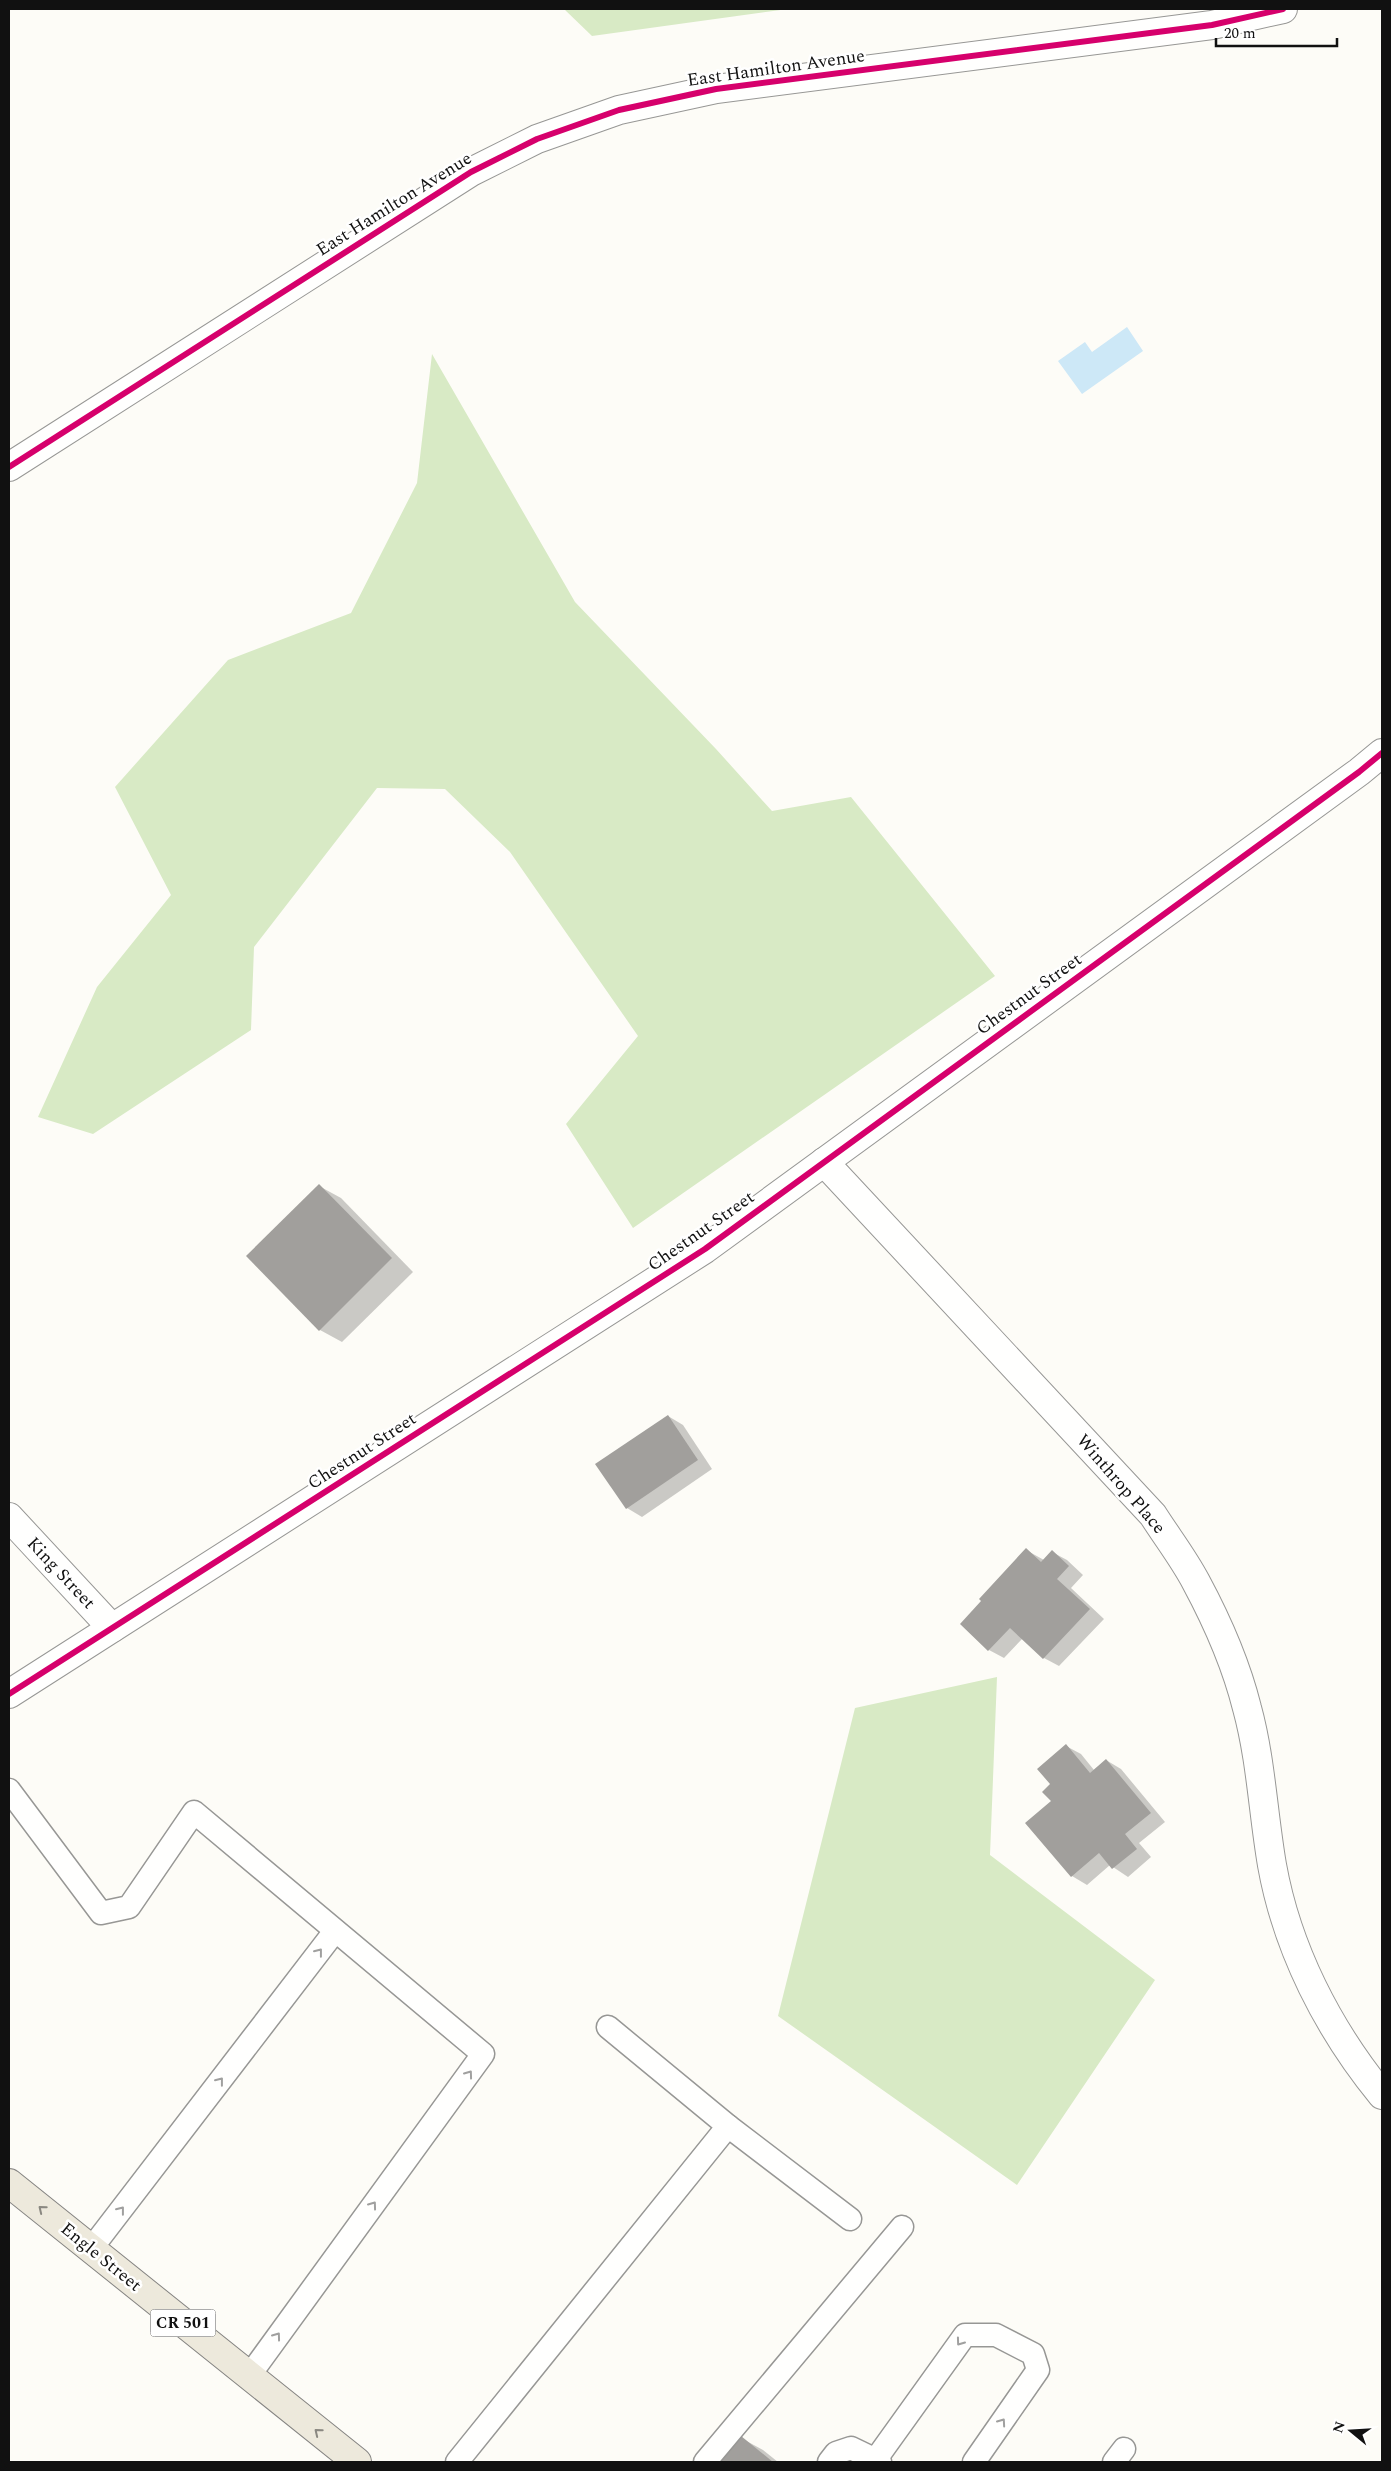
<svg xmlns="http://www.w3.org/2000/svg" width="1391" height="2471" viewBox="0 0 1391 2471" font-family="Spectral,serif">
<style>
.forest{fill:#d8eac5}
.water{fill:#cde8f7}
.shadow{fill:#0003}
.building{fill:#a19f9c}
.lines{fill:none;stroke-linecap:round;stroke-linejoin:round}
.lane-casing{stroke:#979795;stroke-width:25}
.street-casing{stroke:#979795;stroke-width:30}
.primary-casing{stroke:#858482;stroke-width:30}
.lane{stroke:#fffffe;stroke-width:22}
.street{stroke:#fffffe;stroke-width:28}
.primary{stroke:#ede9dc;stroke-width:28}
.cycleway-casing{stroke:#fff;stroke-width:9}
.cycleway{stroke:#d6006c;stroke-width:6}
.oneway{stroke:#a0a09f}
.oneway2{stroke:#8a8881}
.labels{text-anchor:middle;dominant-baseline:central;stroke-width:5;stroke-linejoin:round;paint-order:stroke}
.shield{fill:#fff;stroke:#585858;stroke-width:1}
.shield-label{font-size:16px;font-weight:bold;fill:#111}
.street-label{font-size:18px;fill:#111;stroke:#fff}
</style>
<rect width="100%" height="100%" fill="#fdfcf7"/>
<!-- forest -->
<g class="forest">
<path d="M564 9H788L592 36Z"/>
<path d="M432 354 575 602 716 749 772 811 851 797 995 976 633 1228 566 1124 638 1036 510 852 445 789 377 788 254 947 251 1030 93 1134 38 1117 97 987 171 895 115 787 228 660 351 613 417 483Z"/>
<path d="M997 1677 990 1855 1155 1980 1017 2185 778 2016 855 1708Z"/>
</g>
<!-- water -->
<path class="water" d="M1127 327 1143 351 1082 394 1058 361 1085 342 1092 352Z"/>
<!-- shadow -->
<g class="shadow">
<path d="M319 1186 341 1198 413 1272 342 1342 320 1330Z"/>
<path d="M668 1416 683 1425 712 1469 642 1517 627 1508Z"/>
<path d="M1026 1550 1044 1560 1052 1552 1067 1560 1083 1575 1071 1588 1104 1619 1059 1666 1044 1658 1023 1638 1004 1658 989 1650Z"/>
<path d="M1066 1746 1081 1754 1094 1770 1106 1760 1121 1769 1165 1822 1139 1843 1151 1857 1128 1877 1110 1865 1087 1885 1072 1876 1027 1823 1053 1801 1052 1785Z"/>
<path d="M741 2438 763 2450 778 2462H722Z"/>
</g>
<!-- building -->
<g class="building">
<path d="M319 1184 392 1258 319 1331 246 1256Z"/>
<path d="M668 1415 698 1460 626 1509 595 1464Z"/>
<path d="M1026 1548 1041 1562 1052 1550 1069 1566 1057 1579 1090 1609 1043 1659 1010 1628 988 1651 960 1624 981 1601 979 1599Z"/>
<path d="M1066 1744 1090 1773 1106 1759 1151 1813 1125 1834 1137 1849 1112 1869 1099 1853 1071 1877 1025 1823 1051 1801 1042 1792 1050 1784 1037 1769Z"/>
<path d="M741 2436 773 2462H720Z"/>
</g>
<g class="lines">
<defs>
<g id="lane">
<path d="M9 1790 101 1913 129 1907 194 1812 483 2054 249 2376"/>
<path d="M728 2126 850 2219"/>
<path d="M91 2249 335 1931"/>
<path d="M876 2459 965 2335H996L1033 2354 1038 2370 974 2462"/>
<path d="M457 2462 728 2126 608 2027"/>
<path d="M705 2462 902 2227"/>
<path d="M829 2462 836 2453 851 2448 880 2462"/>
<path d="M1114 2462 1124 2449"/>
</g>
<g id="street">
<path d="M9 467 471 172 537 139 619 110 716 89 1212 25 1283 9"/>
<path d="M824 1162 1153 1515C1167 1537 1184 1559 1196 1582 1217 1621 1236 1664 1247 1708 1261 1759 1263 1813 1272 1865 1287 1949 1328 2029 1382 2095"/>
<path d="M9 1517 112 1628"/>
<path d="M9 1694 705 1249 1359 772 1382 753"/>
</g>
<path id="primary" d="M9 2183 357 2462"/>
</defs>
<!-- lane casing -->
<use href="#lane" class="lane-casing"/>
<!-- street casing -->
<use href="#street" class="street-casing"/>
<!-- primary casing -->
<use href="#primary" class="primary-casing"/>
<!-- lane -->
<use href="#lane" class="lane"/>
<!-- street -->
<use href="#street" class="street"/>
<!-- primary -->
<use href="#primary" class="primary"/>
<defs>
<g id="cycleway">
<path d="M9 467 471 172 537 139 619 110 716 89 1212 25 1283 9"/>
<path d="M9 1694 705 1249 1359 772 1382 753"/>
</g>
</defs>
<!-- cycleway casing -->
<use href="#cycleway" class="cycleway-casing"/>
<!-- cycleway -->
<use href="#cycleway" class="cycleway"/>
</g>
<!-- one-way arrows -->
<defs><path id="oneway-chevron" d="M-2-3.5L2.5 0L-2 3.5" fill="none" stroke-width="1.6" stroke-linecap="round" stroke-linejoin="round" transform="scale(1.25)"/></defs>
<g class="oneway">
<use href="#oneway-chevron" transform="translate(319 1952) rotate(-52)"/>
<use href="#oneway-chevron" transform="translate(469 2074) rotate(-54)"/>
<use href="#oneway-chevron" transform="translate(220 2081) rotate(-52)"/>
<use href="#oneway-chevron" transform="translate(373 2205) rotate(-54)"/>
<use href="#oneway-chevron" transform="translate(121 2210) rotate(-52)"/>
<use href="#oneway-chevron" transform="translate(277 2336) rotate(-54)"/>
<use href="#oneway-chevron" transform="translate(960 2342) rotate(126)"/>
<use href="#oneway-chevron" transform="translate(1002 2422) rotate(-55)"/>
</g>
<g class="oneway2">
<use href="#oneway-chevron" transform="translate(42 2209) rotate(-141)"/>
<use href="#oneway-chevron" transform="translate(318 2432) rotate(-141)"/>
</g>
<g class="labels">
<!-- shield labels -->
<rect class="shield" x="150.5" y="2309.5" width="65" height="27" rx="4"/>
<g class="shield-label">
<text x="183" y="2323">CR 501</text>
</g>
<!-- street labels -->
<g class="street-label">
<text transform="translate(776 68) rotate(-8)">East Hamilton Avenue</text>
<text transform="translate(394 204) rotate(-32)">East Hamilton Avenue</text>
<text transform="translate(1029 994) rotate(-36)">Chestnut Street</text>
<text transform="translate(701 1231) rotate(-35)">Chestnut Street</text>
<text transform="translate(362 1451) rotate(-33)">Chestnut Street</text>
<text transform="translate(1121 1484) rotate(49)">Winthrop Place</text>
<text transform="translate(61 1573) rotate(47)">King Street</text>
<text transform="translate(101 2257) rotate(39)">Engle Street</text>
</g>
</g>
<!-- border -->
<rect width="1391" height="2471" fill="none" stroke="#111111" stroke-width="20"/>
<!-- north arrow -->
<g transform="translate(1351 2431) rotate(288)" stroke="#ffffff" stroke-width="4" paint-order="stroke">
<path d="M0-4L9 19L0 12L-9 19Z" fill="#111111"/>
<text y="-8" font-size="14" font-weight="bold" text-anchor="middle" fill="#111111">N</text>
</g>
<!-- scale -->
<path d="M1216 38v8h121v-8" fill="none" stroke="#111111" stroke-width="2.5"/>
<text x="1224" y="38" font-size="15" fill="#111111" stroke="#ffffff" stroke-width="4" paint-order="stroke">20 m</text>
</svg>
